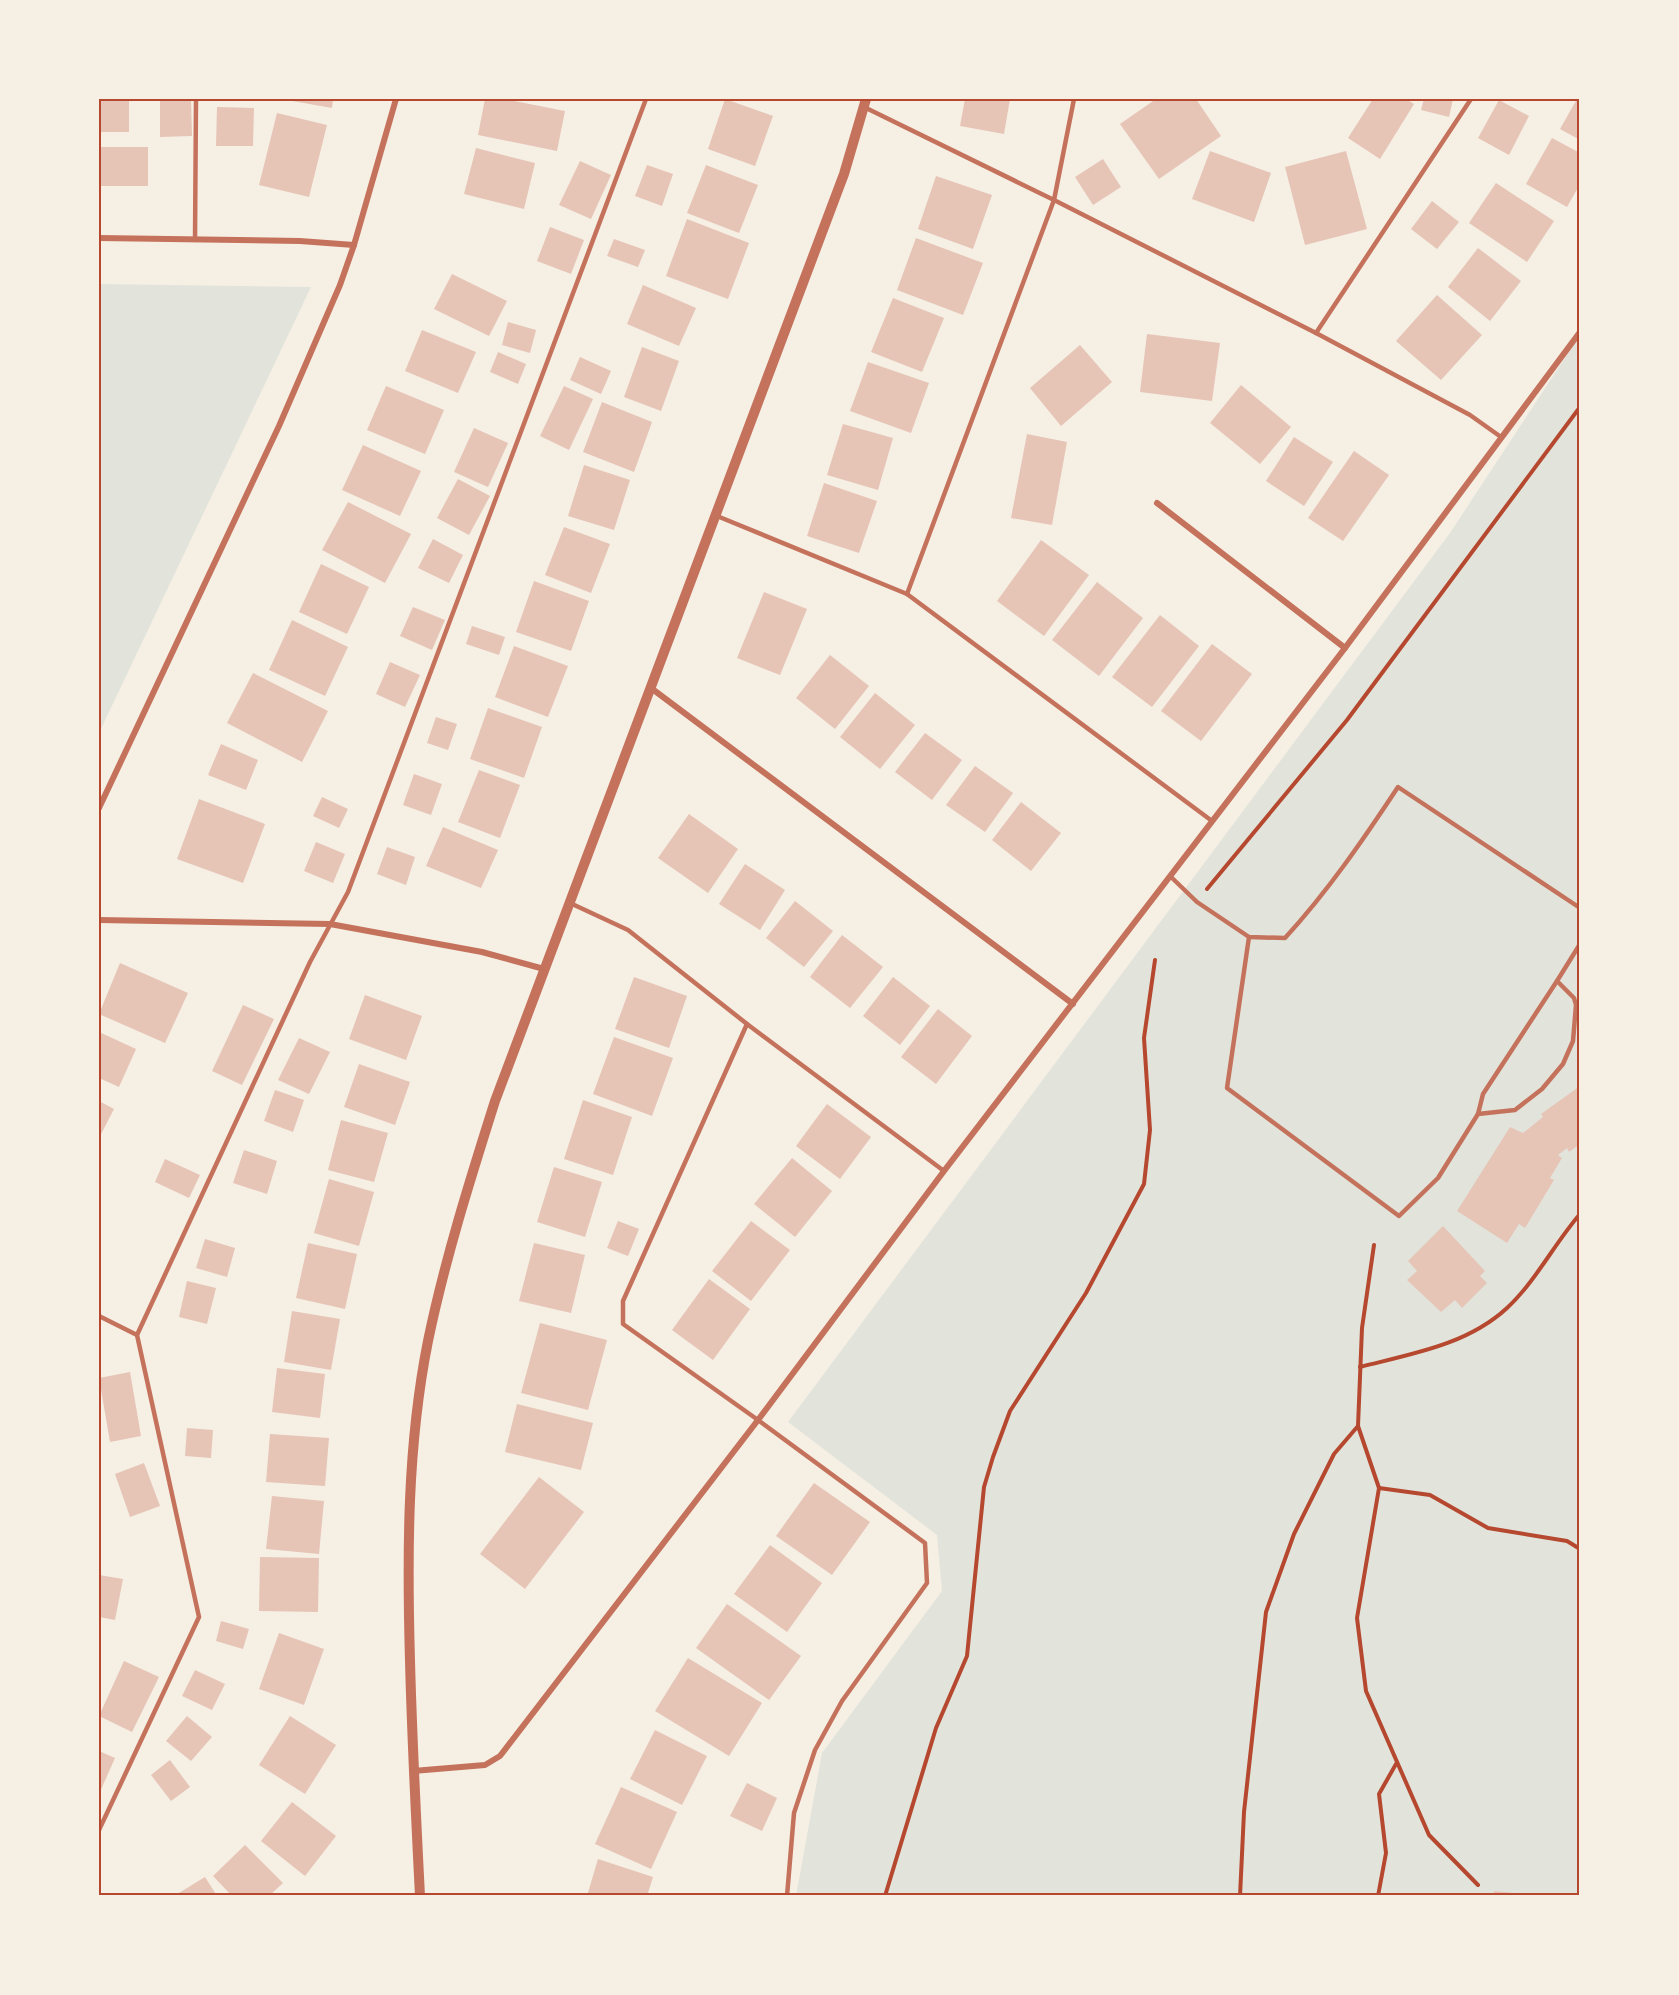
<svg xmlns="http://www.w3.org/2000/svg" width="1679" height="1995" viewBox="0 0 1679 1995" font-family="'Golos Text',sans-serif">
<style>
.green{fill:#e2e4dc}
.building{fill:#e6c5b7}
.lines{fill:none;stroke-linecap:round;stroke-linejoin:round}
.path{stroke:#b5482f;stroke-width:4}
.service{stroke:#c5725c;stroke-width:4.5}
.minor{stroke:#c5725c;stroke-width:6}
.tertiary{stroke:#c5725c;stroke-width:10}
.neatline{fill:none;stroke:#b5482f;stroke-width:2}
</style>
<rect width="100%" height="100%" fill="#f6efe4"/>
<!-- green -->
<g class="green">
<path d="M99 284 311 287 99 733Z"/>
<path d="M1580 335V1896H796L822 1753 942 1591 937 1535 788 1422 1450 533Z"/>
</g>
<!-- building -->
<g class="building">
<rect x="99" y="99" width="30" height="33"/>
<path d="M160 99H191L192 136 160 137Z"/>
<path d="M281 99H333L332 108Z"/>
<path d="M485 99H504L565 111 557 151 478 135Z"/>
<path d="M725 99 773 116 755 166 708 149Z"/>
<path d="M965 99H1010L1004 134 960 126Z"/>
<path d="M1156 99H1196L1221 136 1159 179 1120 124Z"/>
<path d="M1373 99H1406L1414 104 1380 159 1348 138Z"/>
<path d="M1424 99H1453L1449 117 1421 110Z"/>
<path d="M1577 99H1580V140L1560 129Z"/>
<path d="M1499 100 1529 116 1509 155 1478 138Z"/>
<path d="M217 107 254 108 253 146H216Z"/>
<path d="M277 113 327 125 309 197 259 185Z"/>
<path d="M1552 138 1580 153V184L1567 207 1526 184Z"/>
<rect x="99" y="147" width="49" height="39"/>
<path d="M476 148 535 163 524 209 464 194Z"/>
<path d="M1210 151 1271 173 1254 222 1192 199Z"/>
<path d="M1346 151 1367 229 1305 245 1285 167Z"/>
<path d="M1103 159 1121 187 1093 205 1075 177Z"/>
<path d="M580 161 611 175 591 219 559 205Z"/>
<path d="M647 165 673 174 662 206 635 196Z"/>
<path d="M706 165 758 185 739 233 687 213Z"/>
<path d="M936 176 992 195 973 249 918 229Z"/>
<path d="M1496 183 1554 221 1527 262 1469 223Z"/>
<path d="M1432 201 1459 222 1437 249 1411 229Z"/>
<path d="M687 219 749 243 728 299 666 276Z"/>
<path d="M550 227 584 240 571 274 537 261Z"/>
<path d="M916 238 983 263 963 315 897 290Z"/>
<path d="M614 239 645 250 638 267 607 256Z"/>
<path d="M1478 248 1521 281 1490 321 1448 287Z"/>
<path d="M452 274 507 301 489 336 434 309Z"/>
<path d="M643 285 696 308 679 346 627 324Z"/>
<path d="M1437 295 1482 335 1441 380 1396 341Z"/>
<path d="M893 298 944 318 922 372 871 352Z"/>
<path d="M508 322 536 330 530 353 502 345Z"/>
<path d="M422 330 476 352 458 393 405 371Z"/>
<path d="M1147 334 1220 343 1212 401 1140 392Z"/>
<path d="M1080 345 1112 382 1061 426 1030 388Z"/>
<path d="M642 347 679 361 661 411 624 397Z"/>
<path d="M498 352 526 364 518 384 490 372Z"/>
<path d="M580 357 611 371 601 394 570 380Z"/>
<path d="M868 362 929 383 911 433 850 411Z"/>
<path d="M1241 385 1291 427 1260 464 1210 423Z"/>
<path d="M386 386 444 410 425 454 367 430Z"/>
<path d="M564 386 593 399 569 450 540 436Z"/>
<path d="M602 402 652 422 634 472 583 452Z"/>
<path d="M843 424 893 438 878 490 827 475Z"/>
<path d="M474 428 508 443 488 487 454 472Z"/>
<path d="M1027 434 1067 442 1052 525 1011 518Z"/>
<path d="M1294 437 1333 462 1304 506 1266 481Z"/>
<path d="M363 445 421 471 400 516 342 490Z"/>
<path d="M1354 451 1389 475 1343 541 1308 518Z"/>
<path d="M584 465 630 480 614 530 568 516Z"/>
<path d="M458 479 490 496 469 535 437 518Z"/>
<path d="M824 483 877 501 859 553 807 536Z"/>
<path d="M348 502 411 534 385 583 322 550Z"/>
<path d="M564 527 610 544 591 593 545 575Z"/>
<path d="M433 539 463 555 449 583 418 568Z"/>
<path d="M1041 540 1089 575 1044 636 997 601Z"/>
<path d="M321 564 369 587 347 634 299 612Z"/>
<path d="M534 581 589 601 571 651 516 632Z"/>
<path d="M1097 582 1143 618 1099 676 1052 640Z"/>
<path d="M764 592 807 609 780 675 737 658Z"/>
<path d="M413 607 445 620 432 650 400 636Z"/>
<path d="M1160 615 1199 646 1152 707 1112 677Z"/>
<path d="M292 620 348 647 325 696 269 670Z"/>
<path d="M472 626 505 637 499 655 466 644Z"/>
<path d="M1212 644 1252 674 1201 741 1161 711Z"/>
<path d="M514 646 568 666 548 717 495 697Z"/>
<path d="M830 655 869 686 835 729 796 698Z"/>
<path d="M390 662 420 675 405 707 376 694Z"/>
<path d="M253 673 328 711 302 762 227 723Z"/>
<path d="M875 693 915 725 880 769 840 737Z"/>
<path d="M488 708 542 727 524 778 470 759Z"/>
<path d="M436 717 457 724 448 750 427 743Z"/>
<path d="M925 733 962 760 932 800 895 772Z"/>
<path d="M221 744 258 760 246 790 208 775Z"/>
<path d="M975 766 1013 793 985 832 946 805Z"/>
<path d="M479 770 520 785 500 838 458 822Z"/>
<path d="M414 774 442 784 431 815 403 805Z"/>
<path d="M322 797 348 809 339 828 313 816Z"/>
<path d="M199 799 265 824 243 883 177 859Z"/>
<path d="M1021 802 1061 833 1031 871 992 840Z"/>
<path d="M689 814 738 849 708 893 658 858Z"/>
<path d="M443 827 498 850 481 888 426 866Z"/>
<path d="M316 842 345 854 333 883 304 871Z"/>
<path d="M387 847 415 857 406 885 377 874Z"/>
<path d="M745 864 785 890 760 930 719 904Z"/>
<path d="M795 901 833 931 804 967 766 938Z"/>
<path d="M842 935 883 967 850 1008 810 977Z"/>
<path d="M120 963 188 993 165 1043 99 1014Z"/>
<path d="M634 977 687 996 669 1048 615 1029Z"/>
<path d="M893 977 930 1006 900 1045 863 1016Z"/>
<path d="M365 995 422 1016 406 1060 349 1039Z"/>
<path d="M243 1005 274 1019 242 1085 212 1071Z"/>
<path d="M938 1009 972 1036 936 1084 901 1057Z"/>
<path d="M99 1032 136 1049 119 1087 99 1078Z"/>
<path d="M614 1037 673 1058 652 1116 593 1094Z"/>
<path d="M299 1038 330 1052 309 1094 278 1080Z"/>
<path d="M359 1064 410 1082 395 1125 344 1107Z"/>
<path d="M1580 1086V1144L1569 1152 1567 1148 1558 1155 1562 1158 1550 1178 1554 1180 1525 1228 1519 1224 1507 1243 1457 1211 1510 1127 1523 1133 1543 1117 1541 1114Z"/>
<path d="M275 1090 304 1100 293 1132 264 1121Z"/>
<path d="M583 1100 632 1117 613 1175 564 1159Z"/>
<path d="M99 1101 114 1109 99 1138Z"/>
<path d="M827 1104 871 1137 840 1179 796 1146Z"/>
<path d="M341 1120 388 1133 374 1182 328 1170Z"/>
<path d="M244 1150 277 1161 267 1194 233 1183Z"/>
<path d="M792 1158 832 1191 795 1237 754 1204Z"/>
<path d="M165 1159 200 1175 189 1198 155 1182Z"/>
<path d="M554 1167 602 1182 585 1237 537 1222Z"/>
<path d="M329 1179 374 1192 359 1246 314 1233Z"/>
<path d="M618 1221 639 1229 628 1256 607 1248Z"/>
<path d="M751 1221 790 1250 751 1301 712 1271Z"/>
<path d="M1443 1226 1485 1271 1480 1276 1487 1283 1462 1308 1455 1300 1441 1312 1407 1280 1417 1271 1408 1261Z"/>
<path d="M205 1239 235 1248 227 1277 196 1268Z"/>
<path d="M308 1243 357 1254 345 1309 296 1298Z"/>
<path d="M534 1243 585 1255 571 1313 519 1301Z"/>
<path d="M709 1279 750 1309 713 1360 672 1330Z"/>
<path d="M187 1281 216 1288 207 1324 179 1317Z"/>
<path d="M292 1311 340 1319 331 1370 284 1362Z"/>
<path d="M540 1323 607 1340 588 1410 521 1393Z"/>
<path d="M277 1368 325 1374 320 1418 272 1412Z"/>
<path d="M130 1372 141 1436 110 1442 99 1378Z"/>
<path d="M517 1404 593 1423 581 1470 505 1452Z"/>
<path d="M187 1428 213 1430 211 1458 185 1456Z"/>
<path d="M270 1434 329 1438 325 1486 266 1482Z"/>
<path d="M144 1463 160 1506 130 1517 115 1474Z"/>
<path d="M539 1477 584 1512 525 1589 480 1554Z"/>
<path d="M814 1483 870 1522 832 1575 776 1536Z"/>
<path d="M272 1496 324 1501 319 1554 266 1549Z"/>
<path d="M770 1545 822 1583 787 1632 734 1594Z"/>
<path d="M260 1557 319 1558 318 1612 259 1611Z"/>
<path d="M99 1575 123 1579 115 1620 99 1617Z"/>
<path d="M727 1604 801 1656 769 1700 696 1648Z"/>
<path d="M221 1621 249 1629 243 1649 216 1641Z"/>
<path d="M279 1633 324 1649 304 1705 259 1689Z"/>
<path d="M688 1658 762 1703 729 1756 655 1711Z"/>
<path d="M124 1661 159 1677 132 1732 99 1716Z"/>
<path d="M195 1670 225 1684 212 1710 182 1696Z"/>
<path d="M187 1716 212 1737 191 1761 166 1741Z"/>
<path d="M290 1716 336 1745 305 1794 259 1765Z"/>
<path d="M655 1730 707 1756 682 1805 630 1779Z"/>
<path d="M99 1751 115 1758 99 1794Z"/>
<path d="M170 1760 190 1787 171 1801 151 1775Z"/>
<path d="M747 1783 777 1798 762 1831 730 1816Z"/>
<path d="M621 1787 677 1812 651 1869 595 1844Z"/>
<path d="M292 1802 336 1836 305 1876 261 1841Z"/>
<path d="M245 1845 283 1883 269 1896H232L213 1876Z"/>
<path d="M598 1859 653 1877 647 1896H587Z"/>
<path d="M205 1877 217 1896H174Z"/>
<path d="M1494 1891 1526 1894V1896H1493Z"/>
</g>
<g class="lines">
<!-- path -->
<g class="path">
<path d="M1207 889 1347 720 1580 407"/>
<path d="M1374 1245 1362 1328 1358 1426 1379 1488 1357 1618 1366 1691 1429 1835 1478 1885"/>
<path d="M1360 1367C1411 1354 1467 1345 1507 1308 1536 1281 1554 1244 1580 1214"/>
<path d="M1379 1488 1430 1495 1488 1528 1567 1541 1580 1549"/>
<path d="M885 1896 936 1728 967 1656 984 1487 993 1457 1010 1411 1086 1293 1144 1184 1150 1130 1144 1038 1155 960"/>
<path d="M1240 1896 1244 1812 1266 1612 1294 1534 1334 1454 1358 1426"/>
<path d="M1378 1896 1386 1853 1379 1794 1396 1764"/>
</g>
<!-- service -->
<g class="service">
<path d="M864 107 1054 200 1316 333 1470 415 1501 437"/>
<path d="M195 240 196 99"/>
<path d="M1316 333 1471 99"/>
<path d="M717 516 907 594 1212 821"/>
<path d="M907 594 1054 200 1074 99"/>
<path d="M1170 876 1197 902 1249 937 1285 938C1328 891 1363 840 1398 787L1580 908"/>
<path d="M570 903 628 930 747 1024 944 1171"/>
<path d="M1249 937 1227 1088 1399 1216 1438 1178 1478 1114 1515 1110 1542 1089 1563 1064 1573 1041 1576 1005 1574 998 1557 981 1580 944"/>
<path d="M747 1024 623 1301V1324L758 1420 925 1543 927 1583 842 1701 815 1750 794 1813 787 1896"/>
<path d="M1478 1114 1483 1094 1557 981"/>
<path d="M99 1316 137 1335"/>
<path d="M99 1830 199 1617 137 1335 310 962 348 892 646 99"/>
</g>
<!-- minor -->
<g class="minor">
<path d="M99 238 300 241 354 245"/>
<path d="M1157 503 1345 648"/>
<path d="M651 688 1073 1004"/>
<path d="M99 808 279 426 340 285 354 245 396 99"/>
<path d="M99 920 330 924 482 952 544 969"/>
<path d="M413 1771 485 1765 500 1756 758 1420 944 1171 1345 648 1580 332"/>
</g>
<!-- tertiary -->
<path class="tertiary" d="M420 1896C416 1818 412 1739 410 1661 407 1554 407 1446 428 1341 445 1259 470 1180 495 1101L844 174 866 99"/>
</g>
<!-- border -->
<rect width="1679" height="1995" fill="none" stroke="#f6efe4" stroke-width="201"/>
<rect x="100" y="100" width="1478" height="1794" class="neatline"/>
</svg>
